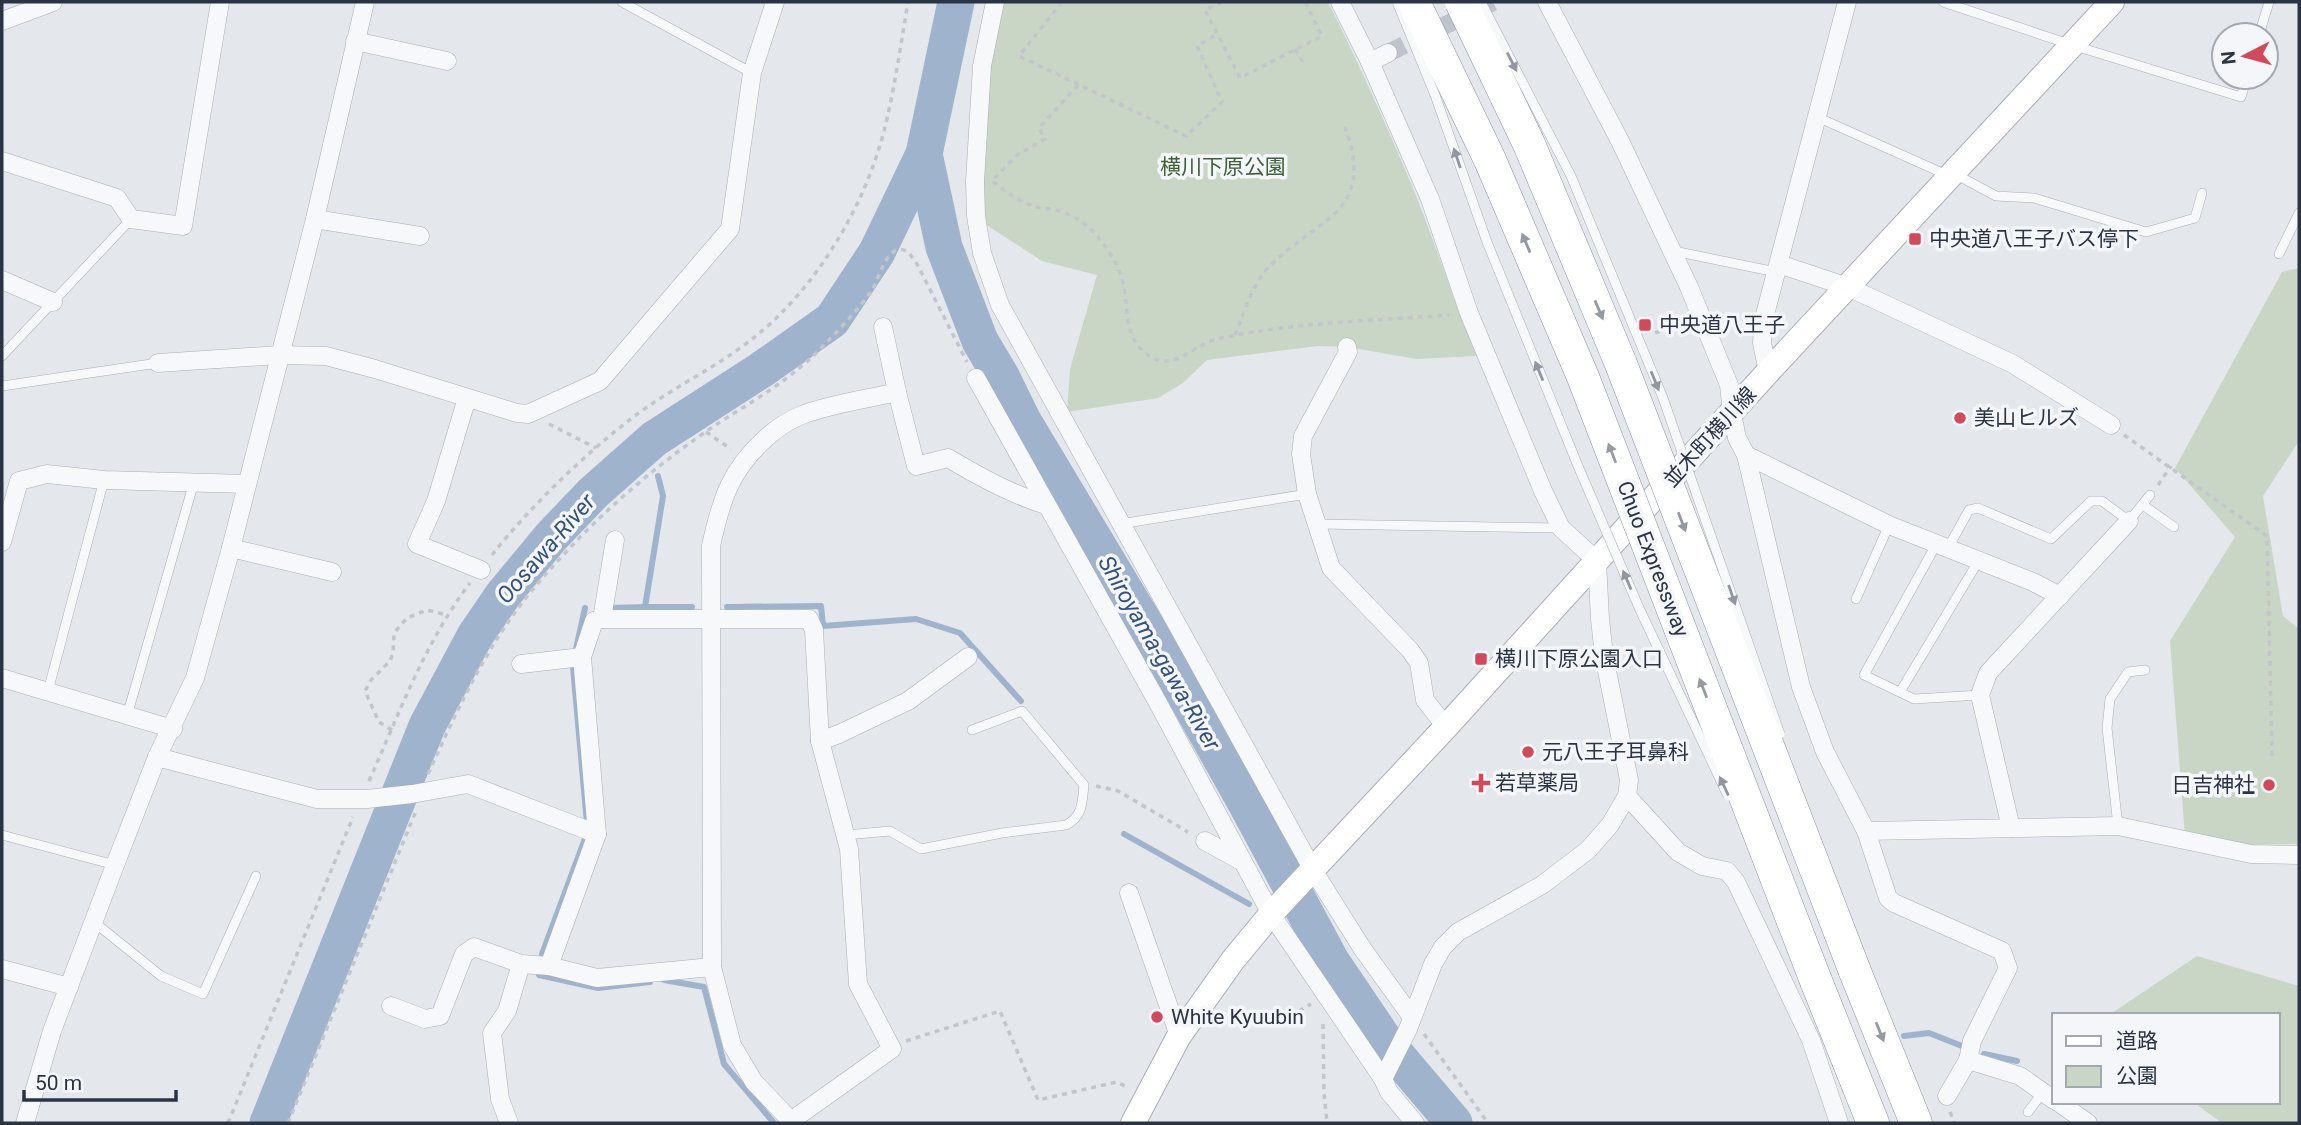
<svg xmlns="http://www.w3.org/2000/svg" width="2301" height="1125" viewBox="0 0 2301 1125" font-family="Roboto,'Noto Sans JP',sans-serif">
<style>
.green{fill:#c9d6c5}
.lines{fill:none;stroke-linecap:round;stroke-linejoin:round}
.stream{stroke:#9fb4cc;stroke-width:6}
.river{stroke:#9fb4cc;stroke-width:37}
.street-tunnel{stroke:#bfc3cb;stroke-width:18;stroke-dasharray:18 9;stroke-linecap:butt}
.lane-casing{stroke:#a9aeb7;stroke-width:10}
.street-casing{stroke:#a9aeb7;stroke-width:19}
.secondary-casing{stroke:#a9aeb7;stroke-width:26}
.highway-casing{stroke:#8b94a3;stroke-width:33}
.path{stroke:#c2c5cb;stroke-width:3.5;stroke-dasharray:5 5;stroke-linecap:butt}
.lane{stroke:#f7f8fa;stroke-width:9}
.street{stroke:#f7f8fa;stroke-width:18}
.secondary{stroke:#fff;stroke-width:24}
.highway{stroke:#fff;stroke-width:32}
.lane-bridge-casing{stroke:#a9aeb7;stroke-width:10;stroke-linecap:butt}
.highway-bridge-casing{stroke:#8b94a3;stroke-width:33;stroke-linecap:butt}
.lane-bridge{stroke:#f7f8fa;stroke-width:9}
.highway-bridge{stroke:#fff;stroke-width:32}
.oneway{fill:#9196a0}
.oneway2{fill:#959aa2}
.poi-dot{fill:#d1495b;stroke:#f4f6f9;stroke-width:2.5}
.labels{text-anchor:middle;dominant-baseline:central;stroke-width:7;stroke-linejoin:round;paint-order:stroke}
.park-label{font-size:21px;fill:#3f6138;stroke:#f4f6f9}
.poi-label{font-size:21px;fill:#2b3445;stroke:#f4f6f9;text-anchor:start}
.street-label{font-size:21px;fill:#2b3445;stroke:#f4f6f9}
.water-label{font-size:23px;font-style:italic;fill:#34527a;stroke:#f4f6f9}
</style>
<rect width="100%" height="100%" fill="#e4e7ec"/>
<!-- green -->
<g class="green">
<path d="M1002 2H1328C1358 62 1386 124 1412 186 1435 242 1453 300 1477 356L1417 359 1347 347 1318 346 1207 360 1183 383 1158 398 1067 412 1070 369 1097 275 1042 261 985 224C980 149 986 75 1002 2Z"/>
<path d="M2299 268V441L2263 496 2283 616 2299 629V844L2220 845 2185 836 2170 641 2235 537 2175 468 2282 272Z"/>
<path d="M2197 956 2299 986V1123H2222L2193 1102H2278V1015H2109Z"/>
</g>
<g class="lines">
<!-- stream -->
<g class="stream">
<path d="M648 444 652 458"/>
<path d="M658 476 663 496 645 607H692"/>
<path d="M727 607 821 606 823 626 916 619 960 633 1021 701"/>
<path d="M611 608 645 607"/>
<path d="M576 649 585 608"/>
<path d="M573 667 587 824"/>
<path d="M1124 834 1249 904"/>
<path d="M542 954 586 836"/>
<path d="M539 975 598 988 650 982"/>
<path d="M664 980 704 987 724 1064 774 1123"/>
<path d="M1904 1036 1929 1033 1962 1046"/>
<path d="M1984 1054 2017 1061"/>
</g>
<!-- river -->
<g class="river">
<path d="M956 2 924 154 944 247 980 341 1002 378 1023 421 1158 646 1246 803 1331 961 1387 1044 1454 1123"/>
<path d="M268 1123 427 726 475 636 503 595 551 537 593 493 654 439 761 370 832 320 877 252 924 154"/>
</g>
<!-- street-tunnel -->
<path class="street-tunnel" d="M1388 53 1493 2"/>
<defs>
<g id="lane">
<path d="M622 2 752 73"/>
<path d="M1943 2 2072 45 2241 97 2247 77"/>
<path d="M2259 35 2269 2"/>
<path d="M1817 117 1947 175"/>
<path d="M1955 174 1996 196 2034 198 2146 232 2195 218 2202 193"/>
<path d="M1674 251 1776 272"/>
<path d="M2279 254 2299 213"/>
<path d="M2 356 131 219"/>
<path d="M2 386 158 363"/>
<path d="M2143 505 2174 527"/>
<path d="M1120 524 1307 494"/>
<path d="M1317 524 1561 528"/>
<path d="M1937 543 1864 675 1914 699 1980 695"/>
<path d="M1948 548 1969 510 1978 508 2051 539 2091 501H2102L2129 521 2150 495"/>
<path d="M1856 599 1889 525"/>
<path d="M48 691 104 480"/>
<path d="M1900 692 1979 560"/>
<path d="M127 716 194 482"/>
<path d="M2118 826 2107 728 2110 699 2128 672 2145 670"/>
<path d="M2 835 115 865"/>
<path d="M846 835 890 831 921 849 1002 833 1066 825C1083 816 1082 803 1084 785L1022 711 972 730"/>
<path d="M94 922 161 976 203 994 256 876"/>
<path d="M2028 1112 2043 1092"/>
</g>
<g id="street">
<path d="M995 2 982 66 975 181 976 216 982 253 1000 305 1313 870 1362 948 1411 1016"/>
<path d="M1340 2 1370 62 1430 199 1469 313 1543 491 1561 528 1597 561 1600 619 1604 656 1629 780 1627 796 1610 825 1588 850 1542 885 1458 932 1443 947 1433 964 1408 1029 1383 1079 1389 1092 1415 1123"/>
<path d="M1547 2 1620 141 1689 287 1729 385 1732 414 1737 438 1746 455 1801 687 1825 752 1866 831 1888 898 1894 903 2002 951 2008 968 1972 1041 1968 1060 2020 1076 2054 1100"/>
<path d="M2 21 53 2"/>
<path d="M355 41 447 61"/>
<path d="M1370 62 1388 53"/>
<path d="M2 161 117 198 131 219 183 226 220 2"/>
<path d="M315 219 420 236"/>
<path d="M1779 264 1848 287 2013 364 2111 425"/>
<path d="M2 280 53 302"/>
<path d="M883 327 897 392"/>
<path d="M1347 347 1348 352 1303 436 1301 454 1307 494 1331 568 1410 650 1419 663 1425 700 1446 727"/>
<path d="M158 363 279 355 326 356 375 369 517 413 528 414 600 381 730 229 752 73 775 2"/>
<path d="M1768 372 1762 343 1763 322 1847 2"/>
<path d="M976 378 1157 701 1271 914 1383 1079"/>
<path d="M467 398 436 501 417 544 481 570"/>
<path d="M1746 455 1889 525 2033 582 2060 596"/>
<path d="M2 542 19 481 47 474 104 480 247 484"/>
<path d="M231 548 332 572"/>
<path d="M602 619 615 540"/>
<path d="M521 664 582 657"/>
<path d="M2 678 173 729"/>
<path d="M820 741 839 734 908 701 968 657"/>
<path d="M157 757 317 799H367L412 794 468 784 597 834"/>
<path d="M1627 796 1678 852 1702 866 1727 871 1736 882 1811 1040 1839 1123"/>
<path d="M2011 828 1980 695 1988 673 2129 521"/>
<path d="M1866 831 2118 826 2251 854 2299 855"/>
<path d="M1205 841 1243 862"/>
<path d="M1129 893 1179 1036"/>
<path d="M712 967 597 978 549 966 597 834 582 657 594 621 602 619H809L814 630 820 741 849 849 858 984 892 1049 788 1123"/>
<path d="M2 969 69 987"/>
<path d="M391 1006 425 1019 440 1016 464 954 474 947 521 964 549 966"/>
<path d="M1947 1096 1968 1060"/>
<path d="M2058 1102 2088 1123"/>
<path d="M25 1123 52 1031 115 865 157 757 195 678 231 548 315 219 365 2"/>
<path d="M509 1123 500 1099 492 1033 507 1011 521 964"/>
<path d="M793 1123 754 1082 732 1045 712 967 711 546C721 500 730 470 766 438 776 429 789 420 802 415 830 404 868 399 897 392L916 466 948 458C980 477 1011 494 1046 505"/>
</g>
<path id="secondary" d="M1133 1123 1179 1036 1233 960 1271 914 1446 727 1768 372 2112 2"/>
<g id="highway">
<path d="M1854 969 1916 1123"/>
<path d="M1816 981 1873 1123"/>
</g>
</defs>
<!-- lane casing -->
<use href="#lane" class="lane-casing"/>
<!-- street casing -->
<use href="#street" class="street-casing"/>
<!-- secondary casing -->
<use href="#secondary" class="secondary-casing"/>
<!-- highway casing -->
<use href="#highway" class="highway-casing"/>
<!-- path -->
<g class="path">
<path d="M1062 2 1019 56 1186 136 1222 102 1197 46 1218 34"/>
<path d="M1222 2 1205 10 1240 78 1322 36 1305 2"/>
<path d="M1295 49 1304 64"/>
<path d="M1078 85 1039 128 1045 139 1016 156 992 181C1005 191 1017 200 1033 206 1041 209 1050 208 1059 211 1080 217 1095 231 1107 249 1115 261 1122 274 1124 288 1128 310 1125 336 1144 352 1172 376 1192 345 1217 339 1293 322 1372 321 1449 315"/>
<path d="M1655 333 1679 324 1685 327"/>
<path d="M1235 335C1244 314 1252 284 1269 267 1319 216 1379 213 1343 122"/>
<path d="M549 424 596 448"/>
<path d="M706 432 731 449"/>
<path d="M2124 435 2267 536 2272 756"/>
<path d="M2158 485 2171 466"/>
<path d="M492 555C529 508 585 454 632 418 671 388 718 367 756 336 818 286 866 204 885 127 895 86 901 43 908 2"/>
<path d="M392 730 379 722 365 691 371 680 390 661 393 653 394 633 407 618 427 610 447 615"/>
<path d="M428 774C459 706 490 638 539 582 587 526 643 475 704 433 747 403 786 385 823 346 840 329 858 310 872 290 879 278 884 255 897 250 907 247 912 257 917 264L967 362"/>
<path d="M369 781C399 714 425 642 470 583"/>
<path d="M1096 786 1118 791 1188 832"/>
<path d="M1221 1016 1287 1018 1311 1004"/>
<path d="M1323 1024 1324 1093 1327 1123"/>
<path d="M1424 1034 1488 1123"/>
<path d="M906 1041 1000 1011 1038 1100 1117 1082 1129 1088"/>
<path d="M1950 1112 1954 1123"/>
<path d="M228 1123 353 817"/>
<path d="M288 1123 416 811"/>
</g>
<!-- lane -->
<use href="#lane" class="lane"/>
<!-- street -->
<use href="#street" class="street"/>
<!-- secondary -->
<use href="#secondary" class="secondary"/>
<!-- highway -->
<use href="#highway" class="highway"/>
<defs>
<g id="lane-bridge">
<path d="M1397 2 1435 95 1487 242 1578 466 1640 610 1728 796"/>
<path d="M1481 2 1571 176 1663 398 1780 734"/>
</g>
<g id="highway-bridge">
<path d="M1414 2 1490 160 1583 377 1816 981"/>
<path d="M1461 2 1529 144 1621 364 1854 969"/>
</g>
</defs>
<!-- lane-bridge casing -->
<use href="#lane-bridge" class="lane-bridge-casing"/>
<!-- highway-bridge casing -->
<use href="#highway-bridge" class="highway-bridge-casing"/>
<!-- lane-bridge -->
<use href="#lane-bridge" class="lane-bridge"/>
<!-- highway-bridge -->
<use href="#highway-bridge" class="highway-bridge"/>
</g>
<!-- one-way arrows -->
<defs><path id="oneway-solid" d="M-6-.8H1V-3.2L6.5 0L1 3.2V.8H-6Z" transform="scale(1.75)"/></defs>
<g class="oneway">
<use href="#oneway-solid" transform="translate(1512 62) rotate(63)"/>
<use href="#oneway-solid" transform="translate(1457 158) rotate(-109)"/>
<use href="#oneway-solid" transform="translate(1539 371) rotate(-112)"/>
<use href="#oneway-solid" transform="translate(1655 381) rotate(68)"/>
<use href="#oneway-solid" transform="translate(1627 580) rotate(-113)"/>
<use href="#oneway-solid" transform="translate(1732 595) rotate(71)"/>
<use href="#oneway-solid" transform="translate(1724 786) rotate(-115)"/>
</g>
<g class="oneway2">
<use href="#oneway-solid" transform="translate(1526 243) rotate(-113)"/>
<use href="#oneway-solid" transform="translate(1599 310) rotate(67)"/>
<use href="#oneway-solid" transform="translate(1612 453) rotate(-111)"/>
<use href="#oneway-solid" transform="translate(1682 522) rotate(69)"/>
<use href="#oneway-solid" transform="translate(1703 688) rotate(-111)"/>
<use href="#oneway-solid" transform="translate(1880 1032) rotate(68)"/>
</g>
<!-- markers -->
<g class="poi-dot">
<rect x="1908" y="232" width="14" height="14" rx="3.5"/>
<rect x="1638" y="318" width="14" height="14" rx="3.5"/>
<circle cx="1960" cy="418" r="7"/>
<rect x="1474" y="652" width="14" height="14" rx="3.5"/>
<circle cx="1528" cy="752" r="7"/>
<path d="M1477.5 772.5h7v7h7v7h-7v7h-7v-7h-7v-7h7z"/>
<circle cx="2269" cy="785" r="7"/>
<circle cx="1157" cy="1017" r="7"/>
</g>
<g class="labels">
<!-- park labels -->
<g class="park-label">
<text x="1223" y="167">横川下原公園</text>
</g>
<!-- poi labels -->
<g class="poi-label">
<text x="1929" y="239">中央道八王子バス停下</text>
<text x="1659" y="325">中央道八王子</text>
<text x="1974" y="418">美山ヒルズ</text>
<text x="1495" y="659">横川下原公園入口</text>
<text x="1542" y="752">元八王子耳鼻科</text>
<text x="1495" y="783">若草薬局</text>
<text x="2255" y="785" text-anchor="end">日吉神社</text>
<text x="1171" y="1017">White Kyuubin</text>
</g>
<!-- street labels -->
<g class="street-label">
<text transform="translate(1710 437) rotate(-48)">並木町横川線</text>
<text transform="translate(1653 559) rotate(69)">Chuo Expressway</text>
</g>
<!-- water labels -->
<g class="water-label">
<text transform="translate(546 549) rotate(-49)">Oosawa-River</text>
<text transform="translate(1159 653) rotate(60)">Shiroyama-gawa-River</text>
</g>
</g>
<!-- border -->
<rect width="2301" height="1125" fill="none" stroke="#2b3445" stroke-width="7"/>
<!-- legend -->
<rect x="2052" y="1013" width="228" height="91" fill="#f4f6f9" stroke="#a4a8b1" stroke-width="2"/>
<rect x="2066" y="1036" width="35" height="10" fill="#ffffff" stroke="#a4a8b1" stroke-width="2"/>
<text x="2116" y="1048" font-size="21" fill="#2b3445">道路</text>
<rect x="2066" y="1066" width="35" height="21" fill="#c9d6c5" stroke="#a4a8b1" stroke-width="2"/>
<text x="2116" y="1083" font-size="21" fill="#2b3445">公園</text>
<!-- north arrow -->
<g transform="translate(2245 56) rotate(264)"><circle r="33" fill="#f4f6f9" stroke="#a4a8b1" stroke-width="2"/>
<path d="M0-5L12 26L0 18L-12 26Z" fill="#d1495b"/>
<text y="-10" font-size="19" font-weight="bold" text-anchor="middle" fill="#2b3445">N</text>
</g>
<!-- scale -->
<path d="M24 1090v10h152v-10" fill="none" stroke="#2b3445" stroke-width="3.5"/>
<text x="35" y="1090" font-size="21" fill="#2b3445" stroke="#f4f6f9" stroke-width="5" paint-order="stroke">50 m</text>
</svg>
